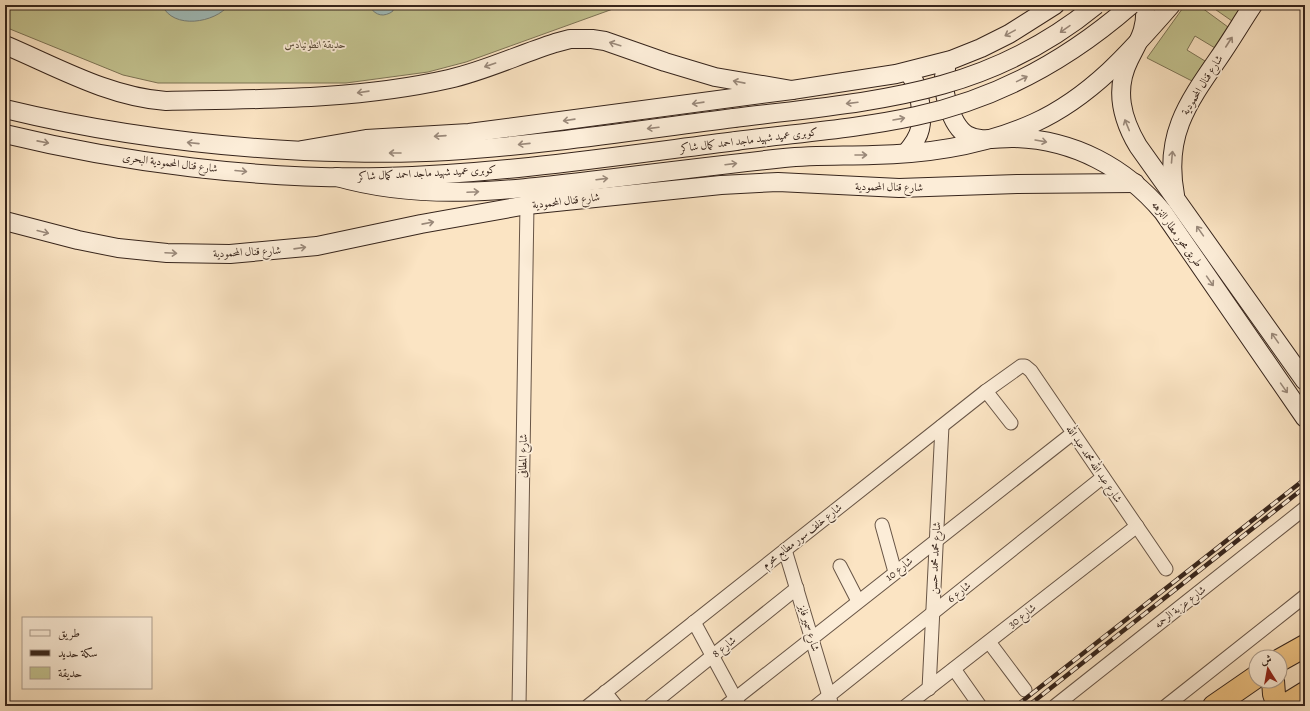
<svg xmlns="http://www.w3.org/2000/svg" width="1310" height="711" viewBox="0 0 1310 711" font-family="Alegreya,Amiri,serif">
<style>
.green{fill:#c3c390;stroke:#7d7456}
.water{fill:#a0bdbb;stroke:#76807b}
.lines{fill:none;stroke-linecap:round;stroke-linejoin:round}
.street-casing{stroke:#685546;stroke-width:15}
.secondary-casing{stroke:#37251c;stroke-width:20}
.highway-casing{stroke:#37251c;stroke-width:24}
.street{stroke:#fcedd8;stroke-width:13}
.secondary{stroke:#fcedd8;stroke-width:18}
.highway{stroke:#eec282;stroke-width:22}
.rail-casing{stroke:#37251c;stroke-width:4.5}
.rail{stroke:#fcedd8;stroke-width:3;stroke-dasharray:9;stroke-linecap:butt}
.secondary-bridge-casing{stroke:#37251c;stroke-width:20;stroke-linecap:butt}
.secondary-bridge{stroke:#fcedd8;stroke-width:18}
.oneway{stroke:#9a897a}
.labels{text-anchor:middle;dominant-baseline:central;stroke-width:3.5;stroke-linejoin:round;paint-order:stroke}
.park-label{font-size:11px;font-style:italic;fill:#5a4c39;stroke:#fcedd8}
.street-label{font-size:11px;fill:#37251c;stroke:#fcedd8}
</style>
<rect width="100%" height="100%" fill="#fbe4c3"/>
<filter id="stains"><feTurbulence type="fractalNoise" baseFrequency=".005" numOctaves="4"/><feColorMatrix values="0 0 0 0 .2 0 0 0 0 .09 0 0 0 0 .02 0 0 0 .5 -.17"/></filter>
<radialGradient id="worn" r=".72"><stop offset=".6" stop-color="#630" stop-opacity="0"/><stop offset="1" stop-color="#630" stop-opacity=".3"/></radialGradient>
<!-- green -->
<g class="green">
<path d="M5 5H624L466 62 428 72 346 83H158L123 75 5 27Z"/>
<path d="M1185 5H1198L1228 27 1215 48 1195 36 1187 50 1205 61 1192 81 1147 58Z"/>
<path d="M1209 5H1242L1232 21Z"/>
</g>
<!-- water -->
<g class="water">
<path d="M162 5H229C215 23 173 30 162 5Z"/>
<path d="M368 5H393V11L390 13C380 18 374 13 368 5Z"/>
</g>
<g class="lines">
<defs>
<g id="street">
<path d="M986 391 1011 423"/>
<path d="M882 525 895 572"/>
<path d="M785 550 832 706"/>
<path d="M840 566 858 601"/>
<path d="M694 622 739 705"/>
<path d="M989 642 1025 690"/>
<path d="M954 669 980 706"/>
<path d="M929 689 942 426"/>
<path d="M605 692 616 706"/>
<path d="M519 706 527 205"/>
<path d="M588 706 986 391 1021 366H1025L1031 371 1166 569"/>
<path d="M650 706 797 588"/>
<path d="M726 706 1073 433"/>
<path d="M816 706 1103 477"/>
<path d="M906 706 1137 526"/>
<path d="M1055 706 1305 508"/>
<path d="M1166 706 1305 596"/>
</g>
<g id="secondary">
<path d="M1145 5C1147 29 1139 40 1129 60 1114 90 1122 119 1138 146L1305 381"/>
<path d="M5 45C57 67 109 97 166 101 261 99 356 100 449 79 485 71 520 54 555 43L570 39H592L605 41 665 62 715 77 792 90"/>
<path d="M946 69C939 86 951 126 967 135 981 143 1000 137 1015 138 1074 140 1125 167 1163 212L1305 418"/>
<path d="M5 109C104 133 203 146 304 151 352 153 400 154 448 151 544 145 639 130 734 118"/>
<path d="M5 134C124 163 260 180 383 177 501 174 618 156 736 141"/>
<path d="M302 150 366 139 469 133 792 90 896 74 951 60 981 48 1009 34 1055 5"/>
<path d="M906 153C912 146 918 138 920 129 923 117 920 88 912 78"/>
<path d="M337 177C421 201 504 191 589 181 654 173 719 165 784 158 814 155 843 156 873 155 926 154 985 145 1034 123 1091 97 1131 51 1171 5"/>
<path d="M1175 195C1164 137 1186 105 1218 59 1230 42 1241 23 1253 5"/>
<path d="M5 221 78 240 118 248 167 253 230 254 317 246 421 224 527 205 721 185 778 182 899 188 1017 184 1135 183"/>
</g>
<g id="highway">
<path d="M1280 660 1305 646"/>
<path d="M1273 681 1274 694 1278 706"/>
<path d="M1214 706 1256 677"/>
<path d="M1284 706 1305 693"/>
</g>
</defs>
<!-- street casing -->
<use href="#street" class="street-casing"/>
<!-- secondary casing -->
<use href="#secondary" class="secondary-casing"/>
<!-- highway casing -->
<use href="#highway" class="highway-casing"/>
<!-- street -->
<use href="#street" class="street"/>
<!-- secondary -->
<use href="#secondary" class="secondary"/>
<!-- highway -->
<use href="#highway" class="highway"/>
<defs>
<g id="rail">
<path d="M1016 706 1305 479"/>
<path d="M1028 706 1305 487"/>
</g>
</defs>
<!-- rail casing -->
<use href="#rail" class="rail-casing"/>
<!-- rail -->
<use href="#rail" class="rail"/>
<defs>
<g id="secondary-bridge">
<path d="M734 118C870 101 984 97 1096 5"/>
<path d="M736 141C796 133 856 129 916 116 997 99 1069 59 1131 5"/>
</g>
</defs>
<!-- secondary-bridge casing -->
<use href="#secondary-bridge" class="secondary-bridge-casing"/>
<!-- secondary-bridge -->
<use href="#secondary-bridge" class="secondary-bridge"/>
</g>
<!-- one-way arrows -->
<defs><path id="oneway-shaft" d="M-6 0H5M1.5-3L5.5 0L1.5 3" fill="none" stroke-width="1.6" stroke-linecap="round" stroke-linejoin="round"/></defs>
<g class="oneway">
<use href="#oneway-shaft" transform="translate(1065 29) rotate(145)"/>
<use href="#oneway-shaft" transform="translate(1010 33) rotate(151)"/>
<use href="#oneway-shaft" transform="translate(1229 42) rotate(-57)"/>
<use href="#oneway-shaft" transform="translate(615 44) rotate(-163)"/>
<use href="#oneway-shaft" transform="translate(490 65) rotate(161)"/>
<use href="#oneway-shaft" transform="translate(1022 79) rotate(-26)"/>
<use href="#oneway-shaft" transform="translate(739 82) rotate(-169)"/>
<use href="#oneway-shaft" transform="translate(363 92) rotate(172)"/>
<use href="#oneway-shaft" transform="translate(698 103) rotate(172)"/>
<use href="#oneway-shaft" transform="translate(852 103) rotate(173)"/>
<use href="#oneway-shaft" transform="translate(899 119) rotate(-10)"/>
<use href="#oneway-shaft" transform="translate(569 120) rotate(172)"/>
<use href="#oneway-shaft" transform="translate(1127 125) rotate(-112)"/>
<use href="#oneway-shaft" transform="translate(653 128) rotate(173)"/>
<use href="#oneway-shaft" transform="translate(440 136) rotate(176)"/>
<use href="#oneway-shaft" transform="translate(1041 141) rotate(10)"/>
<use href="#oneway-shaft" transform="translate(43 142) rotate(11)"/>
<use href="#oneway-shaft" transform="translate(193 143) rotate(-174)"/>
<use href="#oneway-shaft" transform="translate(524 144) rotate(174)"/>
<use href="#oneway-shaft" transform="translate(395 153) rotate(180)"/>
<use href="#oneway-shaft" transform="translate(861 155)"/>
<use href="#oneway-shaft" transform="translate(1172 157) rotate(-85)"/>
<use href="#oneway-shaft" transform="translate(731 164) rotate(-7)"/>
<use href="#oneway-shaft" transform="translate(241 171) rotate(5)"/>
<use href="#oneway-shaft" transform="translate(602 179) rotate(-7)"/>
<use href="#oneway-shaft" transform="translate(473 192) rotate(-3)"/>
<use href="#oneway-shaft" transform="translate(428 223) rotate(-11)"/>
<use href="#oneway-shaft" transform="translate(1200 231) rotate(-125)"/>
<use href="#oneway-shaft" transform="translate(43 232) rotate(14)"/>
<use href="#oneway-shaft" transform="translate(300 248) rotate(-8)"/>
<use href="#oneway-shaft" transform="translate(171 253) rotate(3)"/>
<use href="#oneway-shaft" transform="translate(1210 281) rotate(55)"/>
<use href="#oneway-shaft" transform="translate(1275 338) rotate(-125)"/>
<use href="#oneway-shaft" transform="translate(1284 388) rotate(55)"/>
</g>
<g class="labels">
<!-- park labels -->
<g class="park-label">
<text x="315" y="44">حديقة انطونيادس</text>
</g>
<!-- street labels -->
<g class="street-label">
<text transform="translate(1202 85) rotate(-58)">شارع قنال المحمودية</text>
<text transform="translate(749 140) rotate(-7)">كوبرى عميد شهيد ماجد احمد كمال شاكر</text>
<text transform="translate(170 163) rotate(7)">شارع قنال المحمودية البحرى</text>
<text transform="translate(427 173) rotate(-3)">كوبرى عميد شهيد ماجد احمد كمال شاكر</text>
<text transform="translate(889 187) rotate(1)">شارع قنال المحمودية</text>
<text transform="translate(566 201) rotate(-7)">شارع قنال المحمودية</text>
<text transform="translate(1177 234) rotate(54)">طريق محور مطار النزهه</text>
<text transform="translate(247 252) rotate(-3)">شارع قنال المحمودية</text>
<text transform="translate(523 456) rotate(-89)">شارع المطافى</text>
<text transform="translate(1094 464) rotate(56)">شارع عبد الله محمد عبد الله</text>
<text transform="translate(802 536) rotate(-38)">شارع خلف سور مطابع محرم</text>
<text transform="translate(935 558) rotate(-87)">شارع محمد محمد حسن</text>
<text transform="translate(899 569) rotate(-38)">شارع 10</text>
<text transform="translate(959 592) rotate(-38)">شارع 6</text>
<text transform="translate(1180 607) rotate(-38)">شارع عزبة الرحمه</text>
<text transform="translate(1022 616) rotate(-38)">شارع 30</text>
<text transform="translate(809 628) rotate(73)">شارع سمير فايز</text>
<text transform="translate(724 647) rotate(-39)">شارع 8</text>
</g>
</g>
<!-- margin -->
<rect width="1310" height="711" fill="none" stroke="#fbe4c3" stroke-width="20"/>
<rect x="6" y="6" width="1298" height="699" fill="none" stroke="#37251c" stroke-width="2"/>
<rect x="10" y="10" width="1290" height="691" fill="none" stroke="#37251c"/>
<!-- legend -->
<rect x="22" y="617" width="130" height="72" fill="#fcedd8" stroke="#ad9d8d"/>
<rect x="30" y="630" width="20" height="6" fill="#fcedd8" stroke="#ad9d8d"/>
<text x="58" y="637" font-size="12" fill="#37251c">طريق</text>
<rect x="30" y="650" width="20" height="6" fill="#37251c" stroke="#ad9d8d"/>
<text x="58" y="657" font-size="12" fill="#37251c">سكة حديد</text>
<rect x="30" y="667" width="20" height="12" fill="#c3c390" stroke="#ad9d8d"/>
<text x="58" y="677" font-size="12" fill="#37251c">حديقة</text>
<!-- north arrow -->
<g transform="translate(1268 669) rotate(349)"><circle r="19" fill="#fcedd8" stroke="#ad9d8d"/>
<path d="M0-3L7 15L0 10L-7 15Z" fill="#8f2418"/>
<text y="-6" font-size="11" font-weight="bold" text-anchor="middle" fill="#37251c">ش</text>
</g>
<rect width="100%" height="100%" filter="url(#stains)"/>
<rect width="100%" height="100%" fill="url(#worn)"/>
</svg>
